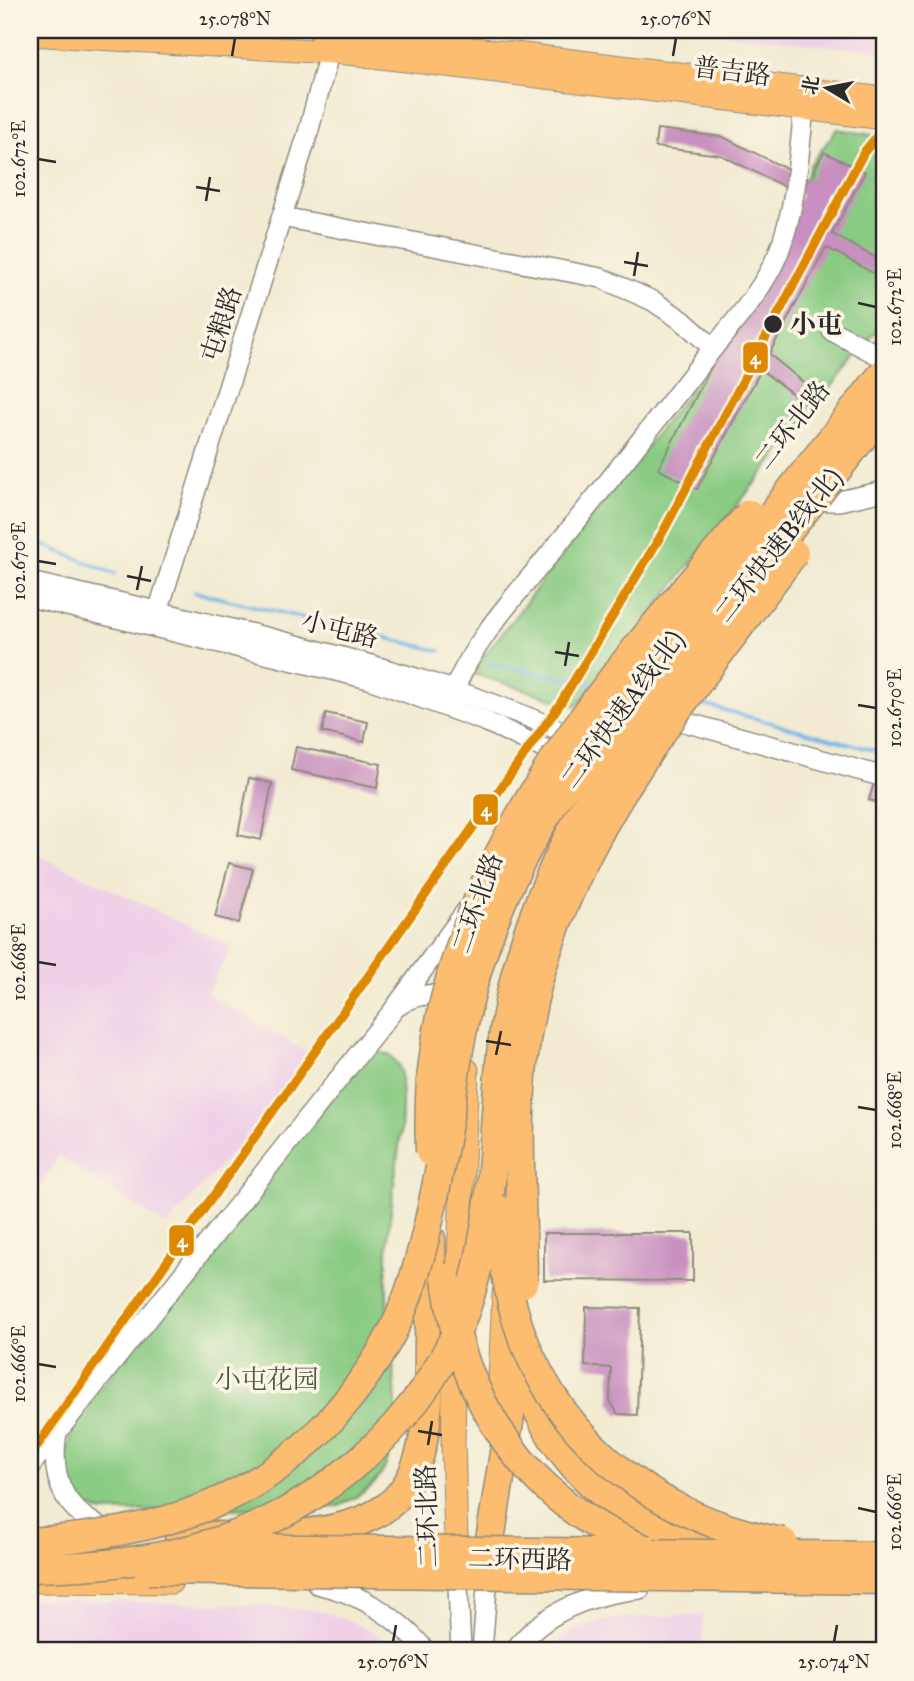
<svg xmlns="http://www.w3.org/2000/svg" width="914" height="1681" viewBox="0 0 914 1681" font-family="'IM FELL Great Primer','Noto Serif SC',serif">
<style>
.built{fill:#efd0e7}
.green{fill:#8acb83;stroke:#5a7b57;stroke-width:2}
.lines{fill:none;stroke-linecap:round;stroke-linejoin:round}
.stream{stroke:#71b4e7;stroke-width:3.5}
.building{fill:#c88fc0}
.minor-casing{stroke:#8e8b7e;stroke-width:22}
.major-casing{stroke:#8e8b7e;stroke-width:25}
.highway-casing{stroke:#8e8b7e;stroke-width:31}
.minor{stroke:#fff;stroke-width:19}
.major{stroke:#fcbd6f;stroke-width:23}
.highway{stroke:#fcbd6f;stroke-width:28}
.highway-bridge-casing{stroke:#8e8b7e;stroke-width:31;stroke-linecap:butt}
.highway-bridge{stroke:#fcbd6f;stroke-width:28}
.metro-1-casing{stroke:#fcf5e5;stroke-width:14}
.metro-1{stroke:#d80;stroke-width:9}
.ticks{fill:none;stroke:#2b2b2b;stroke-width:2.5}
.stop-dot{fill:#2b2b2b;stroke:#fcf5e5;stroke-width:2.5}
.labels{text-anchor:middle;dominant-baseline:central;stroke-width:7;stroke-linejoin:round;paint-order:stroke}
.street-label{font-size:26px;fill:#2b2b2b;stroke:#fcf5e5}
.stop-label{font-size:26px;font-weight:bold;fill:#2b2b2b;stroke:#fcf5e5;text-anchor:start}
.park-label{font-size:26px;fill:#485b45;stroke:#fcf5e5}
.line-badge{stroke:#fcf5e5;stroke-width:2.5}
.badge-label{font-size:19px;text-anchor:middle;font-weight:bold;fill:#fff}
.neatline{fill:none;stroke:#2b2b2b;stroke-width:2.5}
.ticks-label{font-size:18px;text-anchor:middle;fill:#2b2b2b}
</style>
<rect width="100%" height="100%" fill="#fcf5e5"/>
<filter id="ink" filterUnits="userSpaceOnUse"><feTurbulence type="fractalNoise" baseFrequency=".0143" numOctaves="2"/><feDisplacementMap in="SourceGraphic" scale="14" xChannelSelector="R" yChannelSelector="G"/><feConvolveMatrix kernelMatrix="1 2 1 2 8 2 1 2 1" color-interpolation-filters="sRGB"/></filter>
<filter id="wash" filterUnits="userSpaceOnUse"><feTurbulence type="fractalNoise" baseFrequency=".00686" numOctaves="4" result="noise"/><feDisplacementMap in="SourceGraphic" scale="28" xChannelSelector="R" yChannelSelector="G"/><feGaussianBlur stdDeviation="1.57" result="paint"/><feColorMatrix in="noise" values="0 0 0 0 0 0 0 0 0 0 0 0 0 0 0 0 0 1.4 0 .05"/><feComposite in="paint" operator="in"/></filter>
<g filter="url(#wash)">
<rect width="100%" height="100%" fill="#f2ebd2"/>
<!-- built -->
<g class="built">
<path d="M688 30H884V52Z"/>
<path d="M30 851 232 946 207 994 316 1058 167 1226 59 1156 30 1202Z"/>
<path d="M30 1599 252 1605 314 1610 347 1620 375 1633 397 1651H30Z"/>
<path d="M703 1614V1651H545L576 1629 611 1619Z"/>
</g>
<!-- green -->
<g class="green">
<path d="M837 129 884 137V321L577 706 471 673 691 389 791 247 810 165Z"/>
<path d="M376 1051C387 1054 396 1057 400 1069 401 1073 401 1080 401 1085 405 1124 396 1162 392 1201 387 1238 385 1275 388 1313 391 1360 405 1420 386 1465 377 1487 358 1496 339 1506L103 1512 88 1507 66 1486V1455L77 1418 362 1057Z"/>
</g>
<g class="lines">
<!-- stream -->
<g class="stream">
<path d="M30 543 49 547 115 574"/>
<path d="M195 592 441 651"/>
<path d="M489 663 593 684"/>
<path d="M697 703 884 753"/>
</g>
</g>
<g id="blocks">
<!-- building -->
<g class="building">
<path d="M657 129 723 137 809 180 824 152 865 172 832 234 884 262V279L826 247 769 354 819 395 810 407 761 370 697 489 658 469 801 195 721 155 655 147Z"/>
<path d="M326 713 368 722 364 742 322 732Z"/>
<path d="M296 747 381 764 377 788 291 770Z"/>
<path d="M249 778 272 783 261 840 238 835Z"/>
<path d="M874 783 884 786V804L869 800Z"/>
<path d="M229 863 253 869 239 923 215 917Z"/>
<path d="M544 1233H693V1281L544 1280Z"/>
<path d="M586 1307 640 1308 637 1415 618 1414 610 1401 611 1368 585 1366Z"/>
</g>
</g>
</g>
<g filter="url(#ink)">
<use href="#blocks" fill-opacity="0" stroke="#8e8b7e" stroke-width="2"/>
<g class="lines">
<defs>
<g id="minor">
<path d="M282 217 601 278 653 301 683 321 713 348"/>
<path d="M832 331 882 357"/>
<path d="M827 501H839L884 491"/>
<path d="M30 582C111 600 192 619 273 639 379 666 482 694 581 740"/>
<path d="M30 597 369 679 487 722 566 759"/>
<path d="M158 611 308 133 333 38"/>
<path d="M455 688C476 637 518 593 553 550 604 488 653 425 702 362 729 327 760 296 778 254 796 208 799 156 804 107"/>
<path d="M663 716 884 777"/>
<path d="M398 1006C416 993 435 991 454 1002"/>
<path d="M57 1432C49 1480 65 1514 112 1532"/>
<path d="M30 1466 392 1012 466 911"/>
<path d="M317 1584C362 1594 396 1616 426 1651"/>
<path d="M458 1586 461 1651"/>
<path d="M482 1651 487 1587"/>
<path d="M514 1651C545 1610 591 1594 640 1589"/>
</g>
<g id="major">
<path d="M319 30 884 99"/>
<path d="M30 34 348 53 884 118"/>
<path d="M457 1302 467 1070"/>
<path d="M455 1343 453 1444 457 1568"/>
<path d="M498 1423 504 1293"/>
<path d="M33 1581 171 1582"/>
</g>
<g id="highway">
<path d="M521 1340C525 1422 582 1494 657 1525 682 1535 708 1539 735 1543"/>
<path d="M179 1536C239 1535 326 1543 379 1512 434 1480 428 1394 429 1340 430 1306 432 1272 431 1239"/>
<path d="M490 1540 518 1366"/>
</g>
</defs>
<!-- minor casing -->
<use href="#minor" class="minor-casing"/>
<!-- major casing -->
<use href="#major" class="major-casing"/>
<!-- highway casing -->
<use href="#highway" class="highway-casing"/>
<!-- minor -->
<use href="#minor" class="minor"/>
<!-- major -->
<use href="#major" class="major"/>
<!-- highway -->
<use href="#highway" class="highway"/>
<defs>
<g id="highway-bridge">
<path d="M430 1152C429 1122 429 1091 433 1062 461 843 612 674 749 514"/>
<path d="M499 1210C502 1252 507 1296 522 1336 566 1451 665 1521 783 1542"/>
<path d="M446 1278C460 1401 528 1503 645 1549"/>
<path d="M523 1283C523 1208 515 1130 524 1055 548 854 680 710 794 553"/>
<path d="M30 1542C158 1532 260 1507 345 1403 366 1377 385 1349 399 1318 422 1264 433 1204 444 1146 451 1110 454 1074 461 1039 472 978 492 918 520 863 567 771 632 690 697 609 759 530 822 451 884 372"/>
<path d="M219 1548 884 1556"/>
<path d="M30 1568C93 1567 155 1562 215 1542 320 1509 417 1427 460 1324 472 1296 479 1264 484 1234 495 1174 494 1114 501 1054 508 992 525 931 551 874 593 777 659 695 724 613 777 546 831 478 884 410"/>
<path d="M148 1570 884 1580"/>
</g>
</defs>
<!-- highway-bridge casing -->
<use href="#highway-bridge" class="highway-bridge-casing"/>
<!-- highway-bridge -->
<use href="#highway-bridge" class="highway-bridge"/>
<defs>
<path id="metro-1" d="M30 1456 560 704 663 532 864 152 884 128"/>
</defs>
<!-- metro-1 casing -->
<use href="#metro-1" class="metro-1-casing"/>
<!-- metro-1 -->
<use href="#metro-1" class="metro-1"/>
</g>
</g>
<!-- ticks -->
<path class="ticks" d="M232 56 235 38M673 56 676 38M38 159 56 162M196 187 220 191M206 201 210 177M624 262 648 266M634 276 638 252M858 303 876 307M38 561 56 564M127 576 151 581M137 590 142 566M555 652 579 656M565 666 569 642M858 705 876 708M38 962 56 965M486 1041 511 1045M496 1055 501 1031M858 1107 876 1110M38 1364 56 1367M418 1431 442 1435M428 1445 432 1421M858 1508 876 1512M393 1642 396 1625M834 1642 837 1625"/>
<!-- markers -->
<circle class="stop-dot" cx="773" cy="324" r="10"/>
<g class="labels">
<!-- street labels -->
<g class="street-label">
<text transform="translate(732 71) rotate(7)">普吉路</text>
<text transform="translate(221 324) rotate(-72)">屯粮路</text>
<text transform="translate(792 425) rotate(-52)">二环北路</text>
<text transform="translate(778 545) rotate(-52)">二环快速B线(北)</text>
<text transform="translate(340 629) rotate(14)">小屯路</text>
<text transform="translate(622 709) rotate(-54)">二环快速A线(北)</text>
<text transform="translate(477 903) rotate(-71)">二环北路</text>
<text transform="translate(427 1516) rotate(-92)">二环北路</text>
<text transform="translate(520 1559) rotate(1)">二环西路</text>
</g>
<!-- stop labels -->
<g class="stop-label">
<text x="790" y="324">小屯</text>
</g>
<!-- park labels -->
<g class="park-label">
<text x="267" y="1379">小屯花园</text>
</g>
</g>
<g class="line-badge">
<rect x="742" y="341" width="27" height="33" rx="7" fill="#d80"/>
<rect x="472" y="793" width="27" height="33" rx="7" fill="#d80"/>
<rect x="168" y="1224" width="27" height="33" rx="7" fill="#d80"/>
</g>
<g class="badge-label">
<text x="755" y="364">4</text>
<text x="486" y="816">4</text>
<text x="182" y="1247">4</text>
</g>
<!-- margin -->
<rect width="914" height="1681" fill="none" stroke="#fcf5e5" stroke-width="77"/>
<!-- north arrow -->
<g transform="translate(827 88) rotate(280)" stroke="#fcf5e5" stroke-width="5" paint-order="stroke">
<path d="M0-5L12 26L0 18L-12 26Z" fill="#2b2b2b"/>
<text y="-10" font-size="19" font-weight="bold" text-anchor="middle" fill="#2b2b2b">北</text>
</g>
<rect x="38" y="38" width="838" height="1604" class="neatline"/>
<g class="ticks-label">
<text x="235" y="25">25.078°N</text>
<text x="676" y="25">25.076°N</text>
<text transform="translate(19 159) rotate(-90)" y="6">102.672°E</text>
<text transform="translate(895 307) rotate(-90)" y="6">102.672°E</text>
<text transform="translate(19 561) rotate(-90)" y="6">102.670°E</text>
<text transform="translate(895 708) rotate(-90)" y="6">102.670°E</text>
<text transform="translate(19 962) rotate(-90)" y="6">102.668°E</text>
<text transform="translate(895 1110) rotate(-90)" y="6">102.668°E</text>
<text transform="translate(19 1364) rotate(-90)" y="6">102.666°E</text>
<text transform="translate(895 1512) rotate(-90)" y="6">102.666°E</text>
<text x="393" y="1668">25.076°N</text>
<text x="834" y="1668">25.074°N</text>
</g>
</svg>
